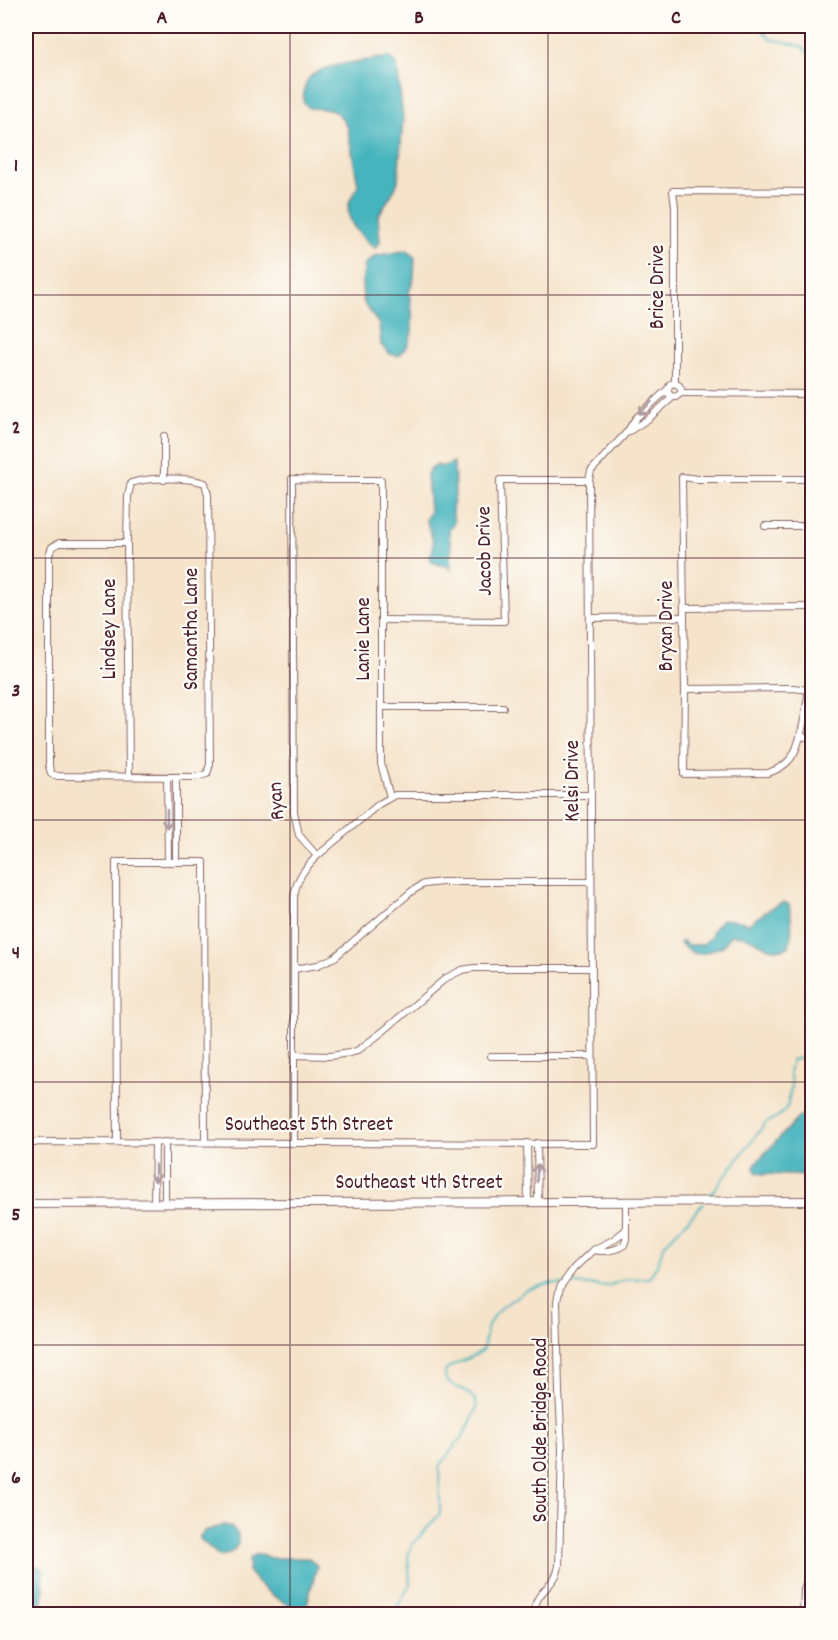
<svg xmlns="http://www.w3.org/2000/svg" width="838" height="1640" viewBox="0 0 838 1640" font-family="Dekko,sans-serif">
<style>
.water{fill:#45b4bd;stroke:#486a74;stroke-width:1.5}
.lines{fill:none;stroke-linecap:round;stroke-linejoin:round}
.stream{stroke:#45b4bd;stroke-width:2}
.street-casing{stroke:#866463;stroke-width:8}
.secondary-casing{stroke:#866463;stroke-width:10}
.street{stroke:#fff;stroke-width:6}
.secondary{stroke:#fff;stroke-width:8}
.oneway{stroke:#ae9aa0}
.grid{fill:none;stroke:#4a1f2b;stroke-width:1.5;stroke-opacity:0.55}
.labels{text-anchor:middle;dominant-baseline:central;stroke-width:4.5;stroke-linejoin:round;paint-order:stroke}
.street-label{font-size:21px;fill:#4a1f2b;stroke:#fdfcf7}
.neatline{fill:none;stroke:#4a1f2b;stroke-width:2}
.grid-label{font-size:20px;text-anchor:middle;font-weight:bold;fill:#4a1f2b}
</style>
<rect width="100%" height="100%" fill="#fdfcf7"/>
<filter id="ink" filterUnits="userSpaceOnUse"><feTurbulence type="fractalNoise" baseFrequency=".0167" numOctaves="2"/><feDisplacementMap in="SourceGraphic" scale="12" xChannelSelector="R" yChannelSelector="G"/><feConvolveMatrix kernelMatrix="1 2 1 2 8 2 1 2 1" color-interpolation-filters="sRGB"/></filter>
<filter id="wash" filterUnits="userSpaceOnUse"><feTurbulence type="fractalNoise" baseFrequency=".008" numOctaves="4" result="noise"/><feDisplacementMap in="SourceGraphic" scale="24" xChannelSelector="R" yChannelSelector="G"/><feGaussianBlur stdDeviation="1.35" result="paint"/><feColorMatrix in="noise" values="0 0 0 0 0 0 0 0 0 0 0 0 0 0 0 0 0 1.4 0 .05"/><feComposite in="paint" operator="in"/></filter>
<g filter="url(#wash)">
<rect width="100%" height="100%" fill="#f5e3ca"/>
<!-- water -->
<g class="water">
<path d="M389 57 397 65 403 118 398 181 395 189 378 216 380 242 375 248C361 236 344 222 349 203 351 196 356 192 358 185L348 130C339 108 330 109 309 108L303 101C304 93 304 83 310 77 322 64 370 60 389 57Z"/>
<path d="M408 250 415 258 414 278 409 292 412 311V332L408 345 399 356 390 354 381 345 379 324 366 307 363 300 362 282 365 264 375 256Z"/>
<path d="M26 447H28L36 456C35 471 36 477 26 487Z"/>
<path d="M454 462 455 495 452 510 454 522 449 531V537L452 549 450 557 451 571 448 566C440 565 422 563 433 551V541L426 519 430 512 427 475 429 470 438 465 441 467Z"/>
<path d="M784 902 789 905C792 919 793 934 789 947 770 955 762 941 746 937 740 936 736 936 731 934L723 946 704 953 696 954 686 949 680 943 683 941 687 945H702L712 936V931L722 919 741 921 748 924 773 907Z"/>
<path d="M804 1115 812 1118V1176L763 1174 756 1172 754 1168 756 1163 800 1116Z"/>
<path d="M224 1525C247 1529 240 1556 219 1556L200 1539V1536L205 1531Z"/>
<path d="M261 1554 270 1558H309L317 1566 307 1604 303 1609C280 1604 262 1589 248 1571L249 1559 254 1555Z"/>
<path d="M31 1565 40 1567 44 1571 42 1580 44 1586 43 1601 40 1605 26 1604V1569Z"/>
</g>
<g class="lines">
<!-- stream -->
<g class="stream">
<path d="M759 26 770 39 802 46 812 57"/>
<path d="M707 1199 765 1124 781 1114 787 1107 791 1087V1079L789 1073 792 1060 812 1054"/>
<path d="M393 1614 410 1585 408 1555 412 1545 439 1515 440 1511 439 1467 467 1430 477 1407 475 1399 465 1390 456 1387 447 1381 445 1378V1372C456 1359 471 1362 483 1349L488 1325 500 1308 526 1290 544 1285 555 1283 607 1286 627 1279 649 1278 656 1267 665 1244 703 1204"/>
</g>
</g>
</g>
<g filter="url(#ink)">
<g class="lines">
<defs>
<g id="street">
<path d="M675 383V207L673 191 812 192"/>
<path d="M681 393 812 394"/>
<path d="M628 432 648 419 673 397"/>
<path d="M812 479H698L682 477 685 689 684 774 768 773C777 770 785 766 791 758 803 743 808 692 812 672"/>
<path d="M164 480V436"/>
<path d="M765 526H812"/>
<path d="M127 543H59L52 547 49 555V766L51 774 58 776 196 777 207 774 210 764 208 495 205 483C189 477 148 477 131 483L128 496 127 543 129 776"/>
<path d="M684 608 812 607"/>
<path d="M590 618 684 617"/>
<path d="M381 620 504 621 500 480H589"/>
<path d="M685 689 793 688 809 690"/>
<path d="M381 707H503"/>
<path d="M800 736 812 738"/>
<path d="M167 777 168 862"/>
<path d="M317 856 379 804 395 795H591"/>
<path d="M176 862V777"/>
<path d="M294 969 318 965 335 957 412 891 424 884 442 882H591"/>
<path d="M294 1055 330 1056 349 1053 357 1051 381 1033 446 978 462 970 474 968H591"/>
<path d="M491 1056H591"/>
<path d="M117 1142 116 862H204L205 1142"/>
<path d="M294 1142V898C296 879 304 869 317 856L299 835 294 812 292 479 327 480H381V764L390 797"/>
<path d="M527 1143 528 1202"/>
<path d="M537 1143 538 1202"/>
<path d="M26 1145 38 1142 593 1144 589 480 591 471 627 432 636 418 668 389 670 384C677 382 682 386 681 393L676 397 671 396 668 393V389"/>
<path d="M154 1203 155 1142"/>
<path d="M165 1203V1142"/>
<path d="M593 1250C603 1252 615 1251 624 1245L626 1239V1202"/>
<path d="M534 1614C535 1588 557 1587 559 1565L562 1448 559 1391 557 1301 560 1287 574 1268 593 1250 613 1240 626 1230"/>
<path d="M803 1614 804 1590 812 1563"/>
</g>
<path id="secondary" d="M26 1204 812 1201"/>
</defs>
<!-- street casing -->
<use href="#street" class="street-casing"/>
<!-- secondary casing -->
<use href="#secondary" class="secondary-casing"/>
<!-- street -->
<use href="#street" class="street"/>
<!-- secondary -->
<use href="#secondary" class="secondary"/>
</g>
<!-- one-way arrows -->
<defs><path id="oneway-shaft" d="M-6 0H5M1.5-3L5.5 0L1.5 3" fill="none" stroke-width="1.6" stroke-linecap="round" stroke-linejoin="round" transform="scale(1.5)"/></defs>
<g class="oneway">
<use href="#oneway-shaft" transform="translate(645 408) rotate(137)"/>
<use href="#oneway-shaft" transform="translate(167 819) rotate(90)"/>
<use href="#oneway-shaft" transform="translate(155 1173) rotate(90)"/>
<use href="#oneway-shaft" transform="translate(537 1173) rotate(-89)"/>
</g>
</g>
<!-- grid -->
<path class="grid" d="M290 26V1614M548 26V1614M26 295H812M26 558H812M26 820H812M26 1082H812M26 1345H812"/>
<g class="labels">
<!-- street labels -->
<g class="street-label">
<text transform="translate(659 287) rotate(-90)">Brice Drive</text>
<text transform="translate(486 551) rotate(-91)">Jacob Drive</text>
<text transform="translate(668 626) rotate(-90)">Bryan Drive</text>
<text transform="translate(111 629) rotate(-90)">Lindsey Lane</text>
<text transform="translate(193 629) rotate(-90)">Samantha Lane</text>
<text transform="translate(365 639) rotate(-90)">Lanie Lane</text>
<text transform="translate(574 781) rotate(-90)">Kelsi Drive</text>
<text transform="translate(278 801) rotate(-94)">Ryan</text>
<text x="309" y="1126">Southeast 5th Street</text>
<text x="419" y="1184">Southeast 4th Street</text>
<text transform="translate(542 1430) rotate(-90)">South Olde Bridge Road</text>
</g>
</g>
<!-- margin -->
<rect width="838" height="1640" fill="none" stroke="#fdfcf7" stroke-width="66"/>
<rect x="33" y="33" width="772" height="1574" class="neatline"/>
<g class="grid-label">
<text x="162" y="23">A</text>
<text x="419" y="23">B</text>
<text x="676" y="23">C</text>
<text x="16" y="171">1</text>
<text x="16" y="433">2</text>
<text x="16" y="696">3</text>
<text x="16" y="958">4</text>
<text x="16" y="1220">5</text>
<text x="16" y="1483">6</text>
</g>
</svg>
